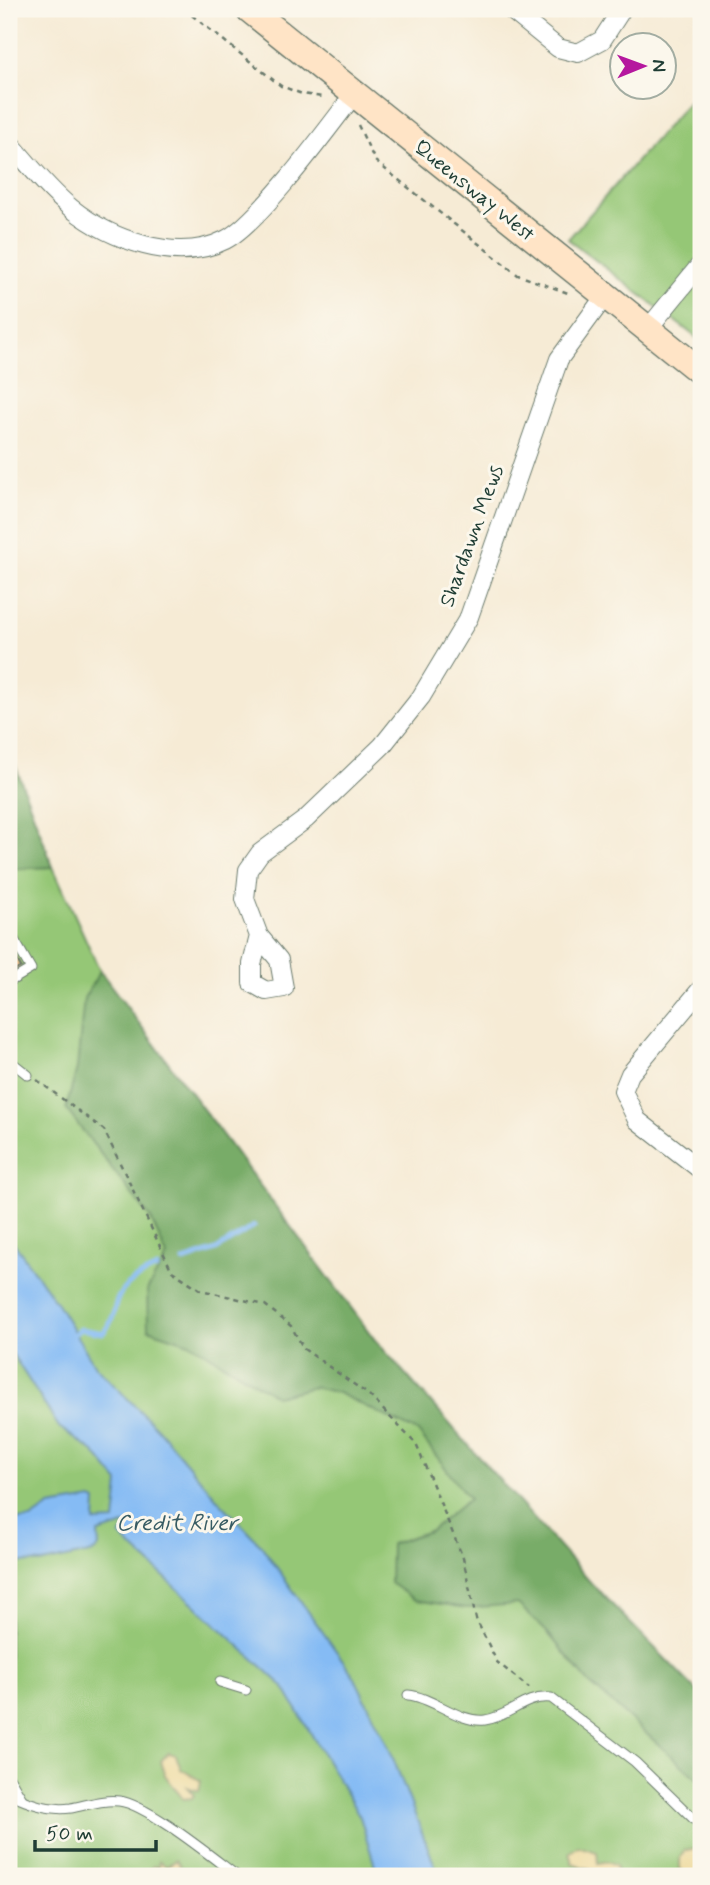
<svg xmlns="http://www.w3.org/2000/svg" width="710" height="1885" viewBox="0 0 710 1885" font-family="Mynerve,sans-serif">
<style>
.green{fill:#95c776;stroke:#5a8255;stroke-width:2}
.forest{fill:#78ac67;stroke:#4c744e;stroke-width:2}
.sand{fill:#eeda9e;stroke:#868c69;stroke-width:2}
.water{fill:#85bbf4;stroke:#527c94;stroke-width:2}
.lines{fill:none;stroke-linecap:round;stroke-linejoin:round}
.stream{stroke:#85bbf4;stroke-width:5}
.building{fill:#ecb17f}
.lane-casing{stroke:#6a7a6c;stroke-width:11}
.street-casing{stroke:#6a7a6c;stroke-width:20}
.secondary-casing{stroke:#6a7a6c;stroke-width:29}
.path{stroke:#6a7a6c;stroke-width:2.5;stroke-dasharray:5 5;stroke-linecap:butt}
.lane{stroke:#fff;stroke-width:9}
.street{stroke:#fff;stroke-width:18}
.secondary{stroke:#ffe4c6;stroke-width:26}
.labels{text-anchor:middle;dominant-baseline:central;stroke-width:6;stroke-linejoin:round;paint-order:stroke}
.street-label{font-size:21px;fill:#1f3d34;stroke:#fbf7ec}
.water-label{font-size:23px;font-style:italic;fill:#385c64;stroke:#fbf7ec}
</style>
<rect width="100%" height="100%" fill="#fbf7ec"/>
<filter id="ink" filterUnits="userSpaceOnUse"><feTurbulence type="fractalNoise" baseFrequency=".0143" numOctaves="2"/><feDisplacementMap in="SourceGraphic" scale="14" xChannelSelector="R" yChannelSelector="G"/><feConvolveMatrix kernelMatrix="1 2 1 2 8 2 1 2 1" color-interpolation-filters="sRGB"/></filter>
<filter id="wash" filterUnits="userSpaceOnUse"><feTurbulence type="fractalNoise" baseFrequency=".00686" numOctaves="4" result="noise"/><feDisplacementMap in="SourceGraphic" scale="28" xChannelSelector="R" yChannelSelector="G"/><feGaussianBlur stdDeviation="1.57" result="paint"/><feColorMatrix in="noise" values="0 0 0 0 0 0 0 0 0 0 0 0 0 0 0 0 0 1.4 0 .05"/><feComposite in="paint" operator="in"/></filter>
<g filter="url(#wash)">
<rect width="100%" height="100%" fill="#f6ebd5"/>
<!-- green -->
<g class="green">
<path d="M701 88V341L568 239Z"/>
<path d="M9 749 53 867 100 971 375 1340 446 1420 701 1731V1876H9Z"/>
</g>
<!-- forest -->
<g class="forest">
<path d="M9 749 53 867 9 869Z"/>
<path d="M100 971 375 1340 592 1584 701 1695V1782L589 1683 548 1633 518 1604 467 1608 415 1600 390 1583 391 1544 431 1530 469 1499 418 1432 338 1393 314 1387 276 1396 192 1344 148 1329 147 1290 167 1256 151 1219 66 1109 77 1068 84 998Z"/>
</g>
<!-- sand -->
<g class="sand">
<path d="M168 1753 176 1755 181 1769 201 1781 199 1791 187 1787 194 1795 192 1798 183 1799 165 1775 161 1761Z"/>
<path d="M578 1846 597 1852 598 1863 608 1861 616 1865 617 1870 611 1874 621 1876H599L592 1870 572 1863 569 1853Z"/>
<path d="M693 1849 701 1852V1858L697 1862 701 1867V1876H688L680 1869V1858L685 1850Z"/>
<path d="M175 1860 180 1865 178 1875 184 1868 189 1870 190 1876H151L150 1869 153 1866 158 1868 159 1861 166 1867Z"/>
</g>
<!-- water -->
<path class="water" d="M9 1236 58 1305 95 1366 158 1429 219 1501 260 1544 354 1676 389 1748 439 1876H378L360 1817 283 1686 120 1536 128 1524 98 1533 99 1547 94 1552 43 1563 9 1562V1520L31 1519 50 1506 92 1499 96 1501 95 1522 115 1521 119 1482 94 1452 59 1427 9 1349Z"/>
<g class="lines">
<!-- stream -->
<g class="stream">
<path d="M184 1261 216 1250 254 1226"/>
<path d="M71 1336 81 1329 103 1333C118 1315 111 1310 119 1296 126 1282 144 1274 157 1268"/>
</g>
</g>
<g id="blocks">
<!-- building -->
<path class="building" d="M9 945 21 967 9 974Z"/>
</g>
</g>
<g filter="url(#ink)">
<use href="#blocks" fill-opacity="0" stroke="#6a7a6c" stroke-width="2"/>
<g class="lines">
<defs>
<g id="lane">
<path d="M9 931 31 969 9 982"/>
<path d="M9 1060 28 1075"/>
<path d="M220 1682 246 1690"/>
<path d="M408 1695C433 1697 459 1723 485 1720 509 1717 525 1695 551 1698L635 1762 701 1826"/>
<path d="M9 1777 22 1799"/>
<path d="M9 1794C28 1803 49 1811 71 1808 87 1805 103 1799 119 1801 147 1804 213 1858 237 1876"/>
</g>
<g id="street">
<path d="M510 9 558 48 578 53 602 40 622 9"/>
<path d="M9 142C29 165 48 189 71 208 110 239 176 265 225 240 259 223 329 127 355 93"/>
<path d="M647 330 701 264"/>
<path d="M259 936 252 964V983L266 991 284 988 279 960 259 936 245 899 248 870 260 853 306 819 382 746 421 697 469 617 559 359 605 296"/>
<path d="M701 989 630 1074 623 1091 637 1120 701 1170"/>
</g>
<path id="secondary" d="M249 9 701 372"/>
</defs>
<!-- lane casing -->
<use href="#lane" class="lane-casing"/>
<!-- street casing -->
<use href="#street" class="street-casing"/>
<!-- secondary casing -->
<use href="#secondary" class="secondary-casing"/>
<!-- path -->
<g class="path">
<path d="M184 9 281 86 302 94 323 97"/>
<path d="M358 125 375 161 518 275 568 293"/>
<path d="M694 392 701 398"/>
<path d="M37 1080 104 1130 172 1271 201 1290 265 1305 291 1326 304 1349 369 1395 416 1444 463 1558 476 1619 497 1662 529 1688"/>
</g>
<!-- lane -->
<use href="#lane" class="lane"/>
<!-- street -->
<use href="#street" class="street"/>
<!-- secondary -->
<use href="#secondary" class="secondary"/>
</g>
</g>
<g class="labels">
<!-- street labels -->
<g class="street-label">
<text transform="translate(474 191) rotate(39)">Queensway West</text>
<text transform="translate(472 536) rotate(-70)">Shardawn Mews</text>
</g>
<!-- water labels -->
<g class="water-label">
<text x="177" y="1524">Credit River</text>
</g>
</g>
<!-- margin -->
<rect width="710" height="1885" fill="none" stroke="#fbf7ec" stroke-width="35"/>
<!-- north arrow -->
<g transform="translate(643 66) rotate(89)"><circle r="33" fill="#fbf7ec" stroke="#a3ada2" stroke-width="2"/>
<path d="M0-5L12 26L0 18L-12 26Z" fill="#b5179e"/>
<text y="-10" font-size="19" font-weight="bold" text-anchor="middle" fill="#1f3d34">N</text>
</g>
<!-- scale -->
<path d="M35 1840v10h121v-10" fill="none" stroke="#1f3d34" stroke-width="3.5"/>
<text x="46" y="1840" font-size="21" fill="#1f3d34" stroke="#fbf7ec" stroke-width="5" paint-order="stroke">50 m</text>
</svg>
